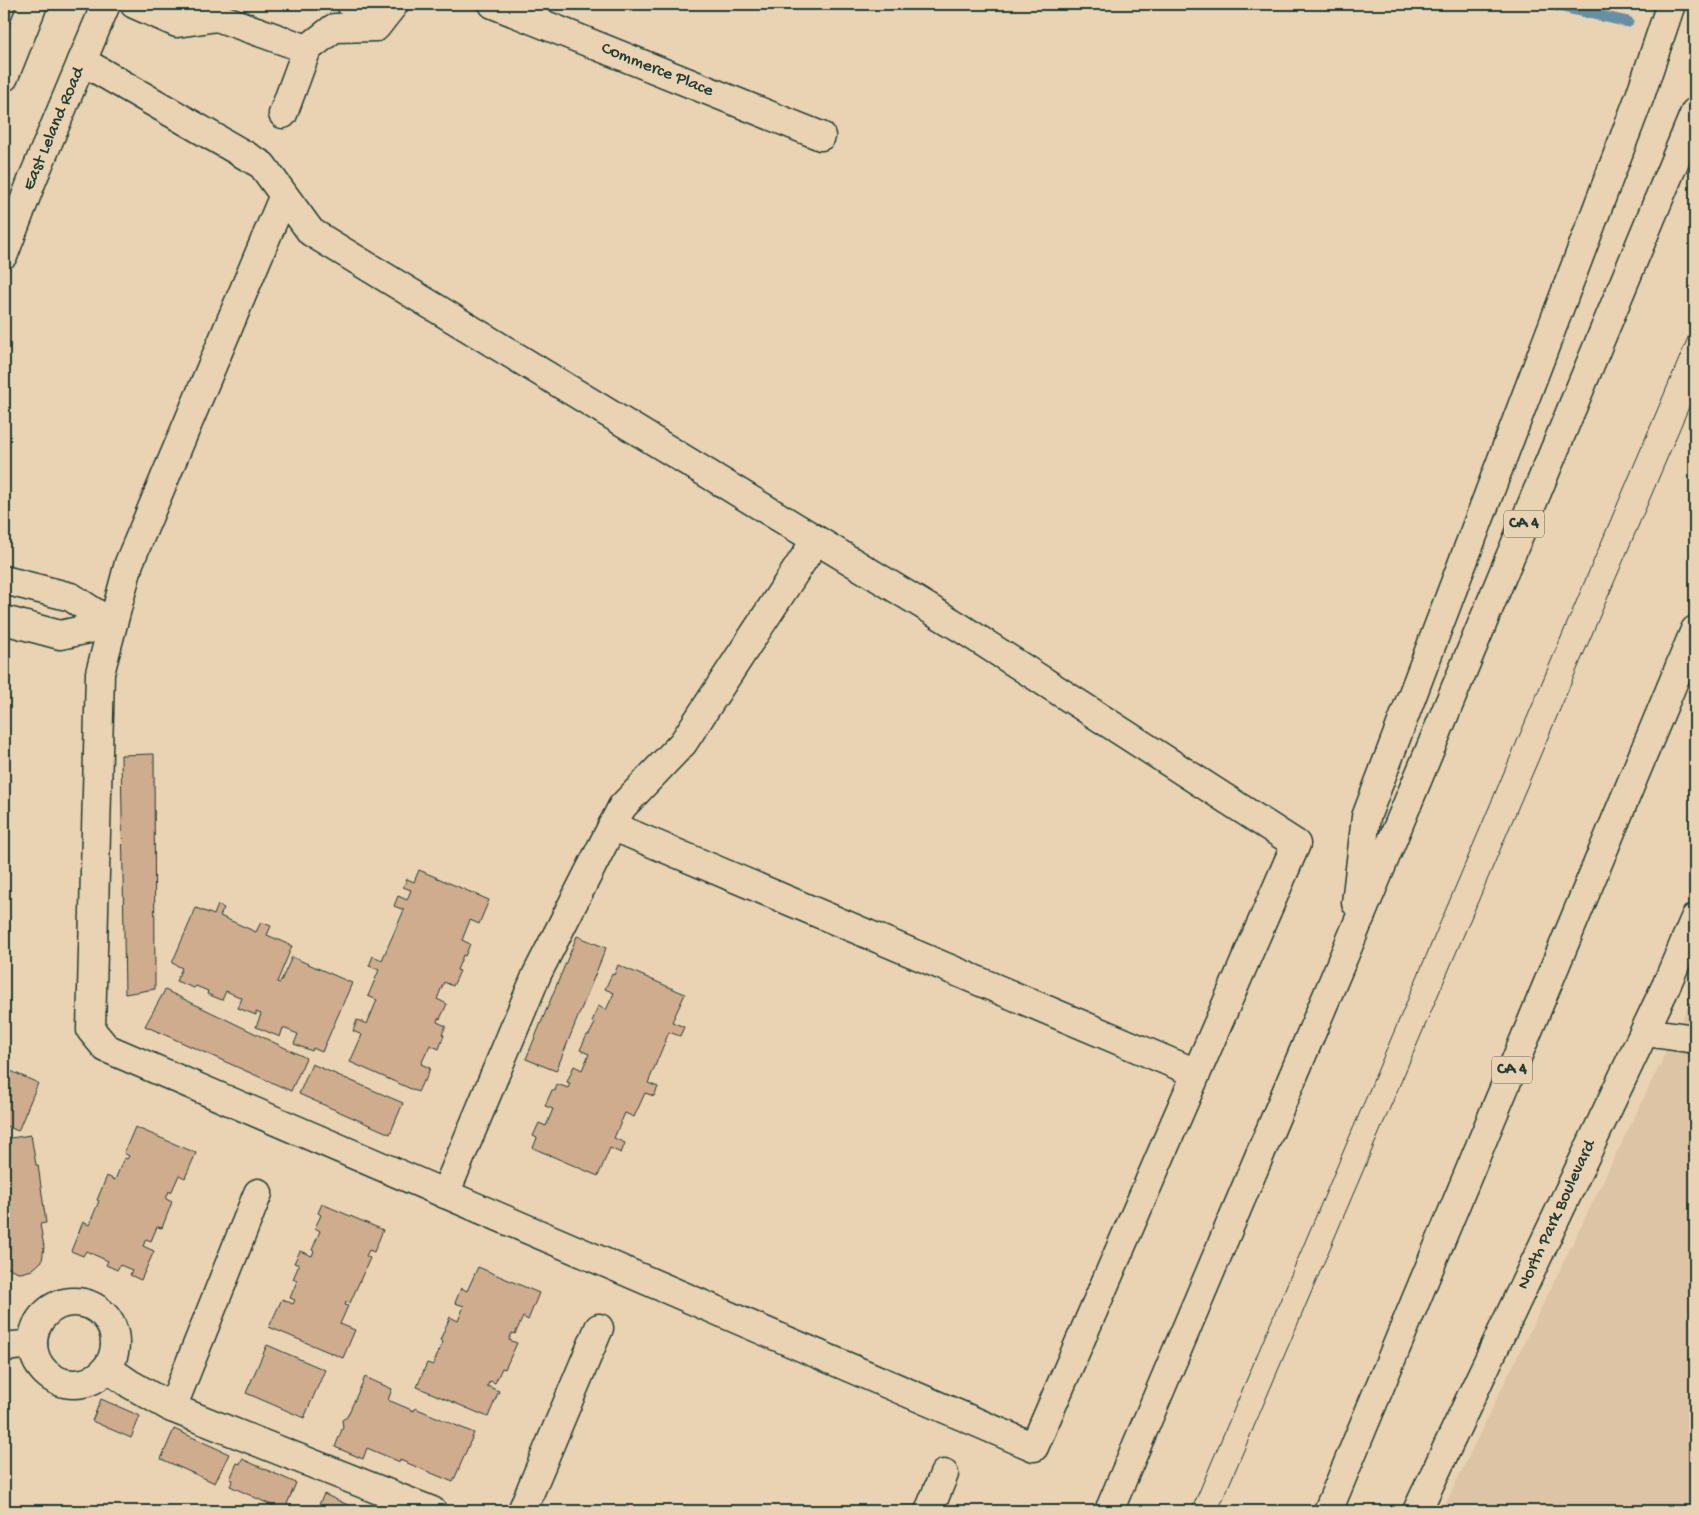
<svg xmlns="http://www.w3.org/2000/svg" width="1699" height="1515" viewBox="0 0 1699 1515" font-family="'Gochi Hand',sans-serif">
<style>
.built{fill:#ddc4a5}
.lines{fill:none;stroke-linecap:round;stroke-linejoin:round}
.stream{stroke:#668fa5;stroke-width:11}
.building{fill:#ceac8d;stroke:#1f3d34}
.minor-casing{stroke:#1f3d34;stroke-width:31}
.major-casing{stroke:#1f3d34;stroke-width:31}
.highway-casing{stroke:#1f3d34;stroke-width:31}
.minor{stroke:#e9d3b2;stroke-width:28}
.major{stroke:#e9d3b2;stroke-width:28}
.highway{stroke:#e9d3b2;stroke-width:28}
.tram{stroke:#1f3d34;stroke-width:1}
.labels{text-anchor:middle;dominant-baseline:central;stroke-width:4;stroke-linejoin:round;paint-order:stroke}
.shield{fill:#e9d3b2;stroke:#5c6a5a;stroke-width:1}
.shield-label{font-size:16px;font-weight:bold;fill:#1f3d34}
.street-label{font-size:18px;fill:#1f3d34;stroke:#e9d3b2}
</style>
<rect width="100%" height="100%" fill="#e9d3b2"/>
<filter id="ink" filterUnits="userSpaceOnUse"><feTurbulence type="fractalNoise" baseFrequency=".02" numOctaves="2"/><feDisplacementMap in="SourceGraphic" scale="10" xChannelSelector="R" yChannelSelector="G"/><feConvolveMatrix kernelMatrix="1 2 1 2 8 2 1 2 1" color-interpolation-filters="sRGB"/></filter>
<g filter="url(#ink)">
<!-- built -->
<g class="built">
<path d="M4 4H33L4 77Z"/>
<path d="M1695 991V1511H1442L1686 1011Z"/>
</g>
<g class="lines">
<!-- stream -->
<path class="stream" d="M1549 4 1628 22"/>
</g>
<!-- building -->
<g class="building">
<path d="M154 754 155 989 125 994 121 755Z"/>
<path d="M419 870 489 900 479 924 470 920 462 940 470 944 465 956 463 955 457 970 460 971 453 986 444 982 437 999 447 1004 440 1019 438 1018 437 1022 446 1026 442 1034 444 1035 439 1049 430 1045 421 1064 430 1068 425 1081H423L418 1092 350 1062 362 1035 353 1031 357 1020 367 1024 377 1000 368 996 379 970 369 966 373 956 382 960 404 910 394 906 398 896 407 900 411 890 403 887 407 879 414 882Z"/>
<path d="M218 905 224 908 220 916 256 932 261 922 271 926 267 935 292 946 277 982 280 983 292 957 352 983 322 1052 313 1048 312 1051 294 1044 298 1034 283 1028 280 1037 256 1027 261 1014 256 1012V1015L238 1008 242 998 226 991 222 1000 207 994 208 991 196 986 194 988 176 981 182 968 172 963 196 908 214 915Z"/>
<path d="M577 936 606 948 556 1071 526 1059Z"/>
<path d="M618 965 685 994 672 1022 684 1027 680 1036 669 1032 648 1083 658 1087 654 1096 645 1093 634 1117 625 1113 614 1138 625 1143 621 1153 610 1148 598 1176 533 1148 537 1138 533 1136 539 1123 546 1126 553 1109 545 1106 552 1090 555 1091 557 1084 568 1088 570 1083 567 1082 574 1066 582 1070 589 1054 580 1050 587 1035H589L595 1023 592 1022 598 1006 606 1010 614 993 605 989 612 974 614 975Z"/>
<path d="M165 990 306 1058 291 1091 145 1026Z"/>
<path d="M312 1064 403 1103 390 1134 299 1094Z"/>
<path d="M4 1068 38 1083 18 1131 4 1125Z"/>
<path d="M135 1127 196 1153 185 1178 179 1175 171 1193 169 1191 166 1199 172 1202 162 1228 157 1227 151 1241 146 1239 143 1246 154 1251 141 1280 130 1275 132 1270 120 1265 117 1270 106 1265 108 1261 86 1251 83 1256 71 1251 83 1222 89 1225 99 1201 97 1200 107 1176 115 1180 124 1158 127 1159 129 1156 124 1153Z"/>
<path d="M31 1135 36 1165H38L46 1223 40 1224 44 1247 42 1261 32 1270 21 1273 6 1267 4 1265V1139Z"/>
<path d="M322 1204 383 1230 374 1252 369 1250 366 1256 370 1258 350 1303 346 1302 345 1305 348 1306 340 1324 355 1330 343 1358 269 1327 282 1299 293 1304 295 1300 290 1298 297 1281 293 1279 299 1265 294 1263 300 1251 312 1256 314 1251 312 1250 320 1231 315 1228 321 1215 318 1213Z"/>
<path d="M478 1267 539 1293 528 1320 523 1317 515 1334 512 1333 509 1340 517 1343 505 1369 502 1368 495 1383 490 1381 487 1386 499 1391 488 1417 417 1387 427 1363 433 1365 443 1342 440 1340 450 1317 458 1321 464 1306 455 1303 461 1288 467 1291Z"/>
<path d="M267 1345 325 1370 304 1418 246 1393Z"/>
<path d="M365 1377 392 1389 388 1400 414 1411 415 1408 474 1433 453 1482 400 1460V1462L367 1448 363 1459 335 1447 343 1427 342 1420 347 1417Z"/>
<path d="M101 1399 140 1416 131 1438 92 1421Z"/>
<path d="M174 1429 229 1454 215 1483 161 1459Z"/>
<path d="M242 1459 296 1483 284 1511 230 1486 233 1480 230 1479 237 1463 240 1464Z"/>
<path d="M324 1494 361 1511H316Z"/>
</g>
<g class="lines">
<defs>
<g id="minor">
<path d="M134 4 177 23 217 17 307 49"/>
<path d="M351 4 364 9 367 4"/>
<path d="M493 4 821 136"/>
<path d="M82 61 262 165 311 232 961 628 1296 844 1034 1447 106 1048 91 1030 100 673 129 563 284 195"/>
<path d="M283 114 307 49 334 28 376 27 394 4"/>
<path d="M4 580 71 597 112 624 60 635 4 620"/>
<path d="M612 826 1196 1073"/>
<path d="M1645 1032 1695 1039"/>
<path d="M258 1193 172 1408 432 1511"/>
<path d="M445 1194 537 974 622 807 683 743 816 540"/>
<circle cx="74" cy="1343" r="41"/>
<path d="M4 1347 33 1344"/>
<path d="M107 1368 130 1384 172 1408"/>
<path d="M522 1511 599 1328"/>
<path d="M929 1511 944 1474"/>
<path d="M1417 1511 1666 986 1695 918"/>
</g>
<g id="major">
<path d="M4 77 33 4"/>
<path d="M4 254 33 178 106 4"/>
</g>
<g id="highway">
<path d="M1356 903 1366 817 1640 96 1671 4"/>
<path d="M1109 1511 1352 937 1695 112"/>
<path d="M1328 1511 1695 630"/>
</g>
</defs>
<!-- minor casing -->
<use href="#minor" class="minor-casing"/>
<!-- major casing -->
<use href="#major" class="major-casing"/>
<!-- highway casing -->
<use href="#highway" class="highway-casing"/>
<!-- minor -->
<use href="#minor" class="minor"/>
<!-- major -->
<use href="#major" class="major"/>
<!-- highway -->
<use href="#highway" class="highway"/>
<!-- tram -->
<g class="tram">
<path d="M1191 1511 1695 321"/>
<path d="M1218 1511 1695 393"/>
</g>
</g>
</g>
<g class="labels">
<!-- shield labels -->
<g class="shield">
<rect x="1504" y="510.5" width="40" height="27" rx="4"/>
<rect x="1492" y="1056.5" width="40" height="27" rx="4"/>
</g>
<g class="shield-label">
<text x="1524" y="524">CA 4</text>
<text x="1512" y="1070">CA 4</text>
</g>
<!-- street labels -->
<g class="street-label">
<text transform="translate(657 70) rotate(22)">Commerce Place</text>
<text transform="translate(54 129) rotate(-67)">East Leland Road</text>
<text transform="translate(1557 1215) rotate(-65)">North Park Boulevard</text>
</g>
</g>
<!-- margin -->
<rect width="1699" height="1515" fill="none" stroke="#e9d3b2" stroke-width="20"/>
<rect x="10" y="10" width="1679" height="1495" fill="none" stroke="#1f3d34" stroke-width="2" filter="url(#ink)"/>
</svg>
